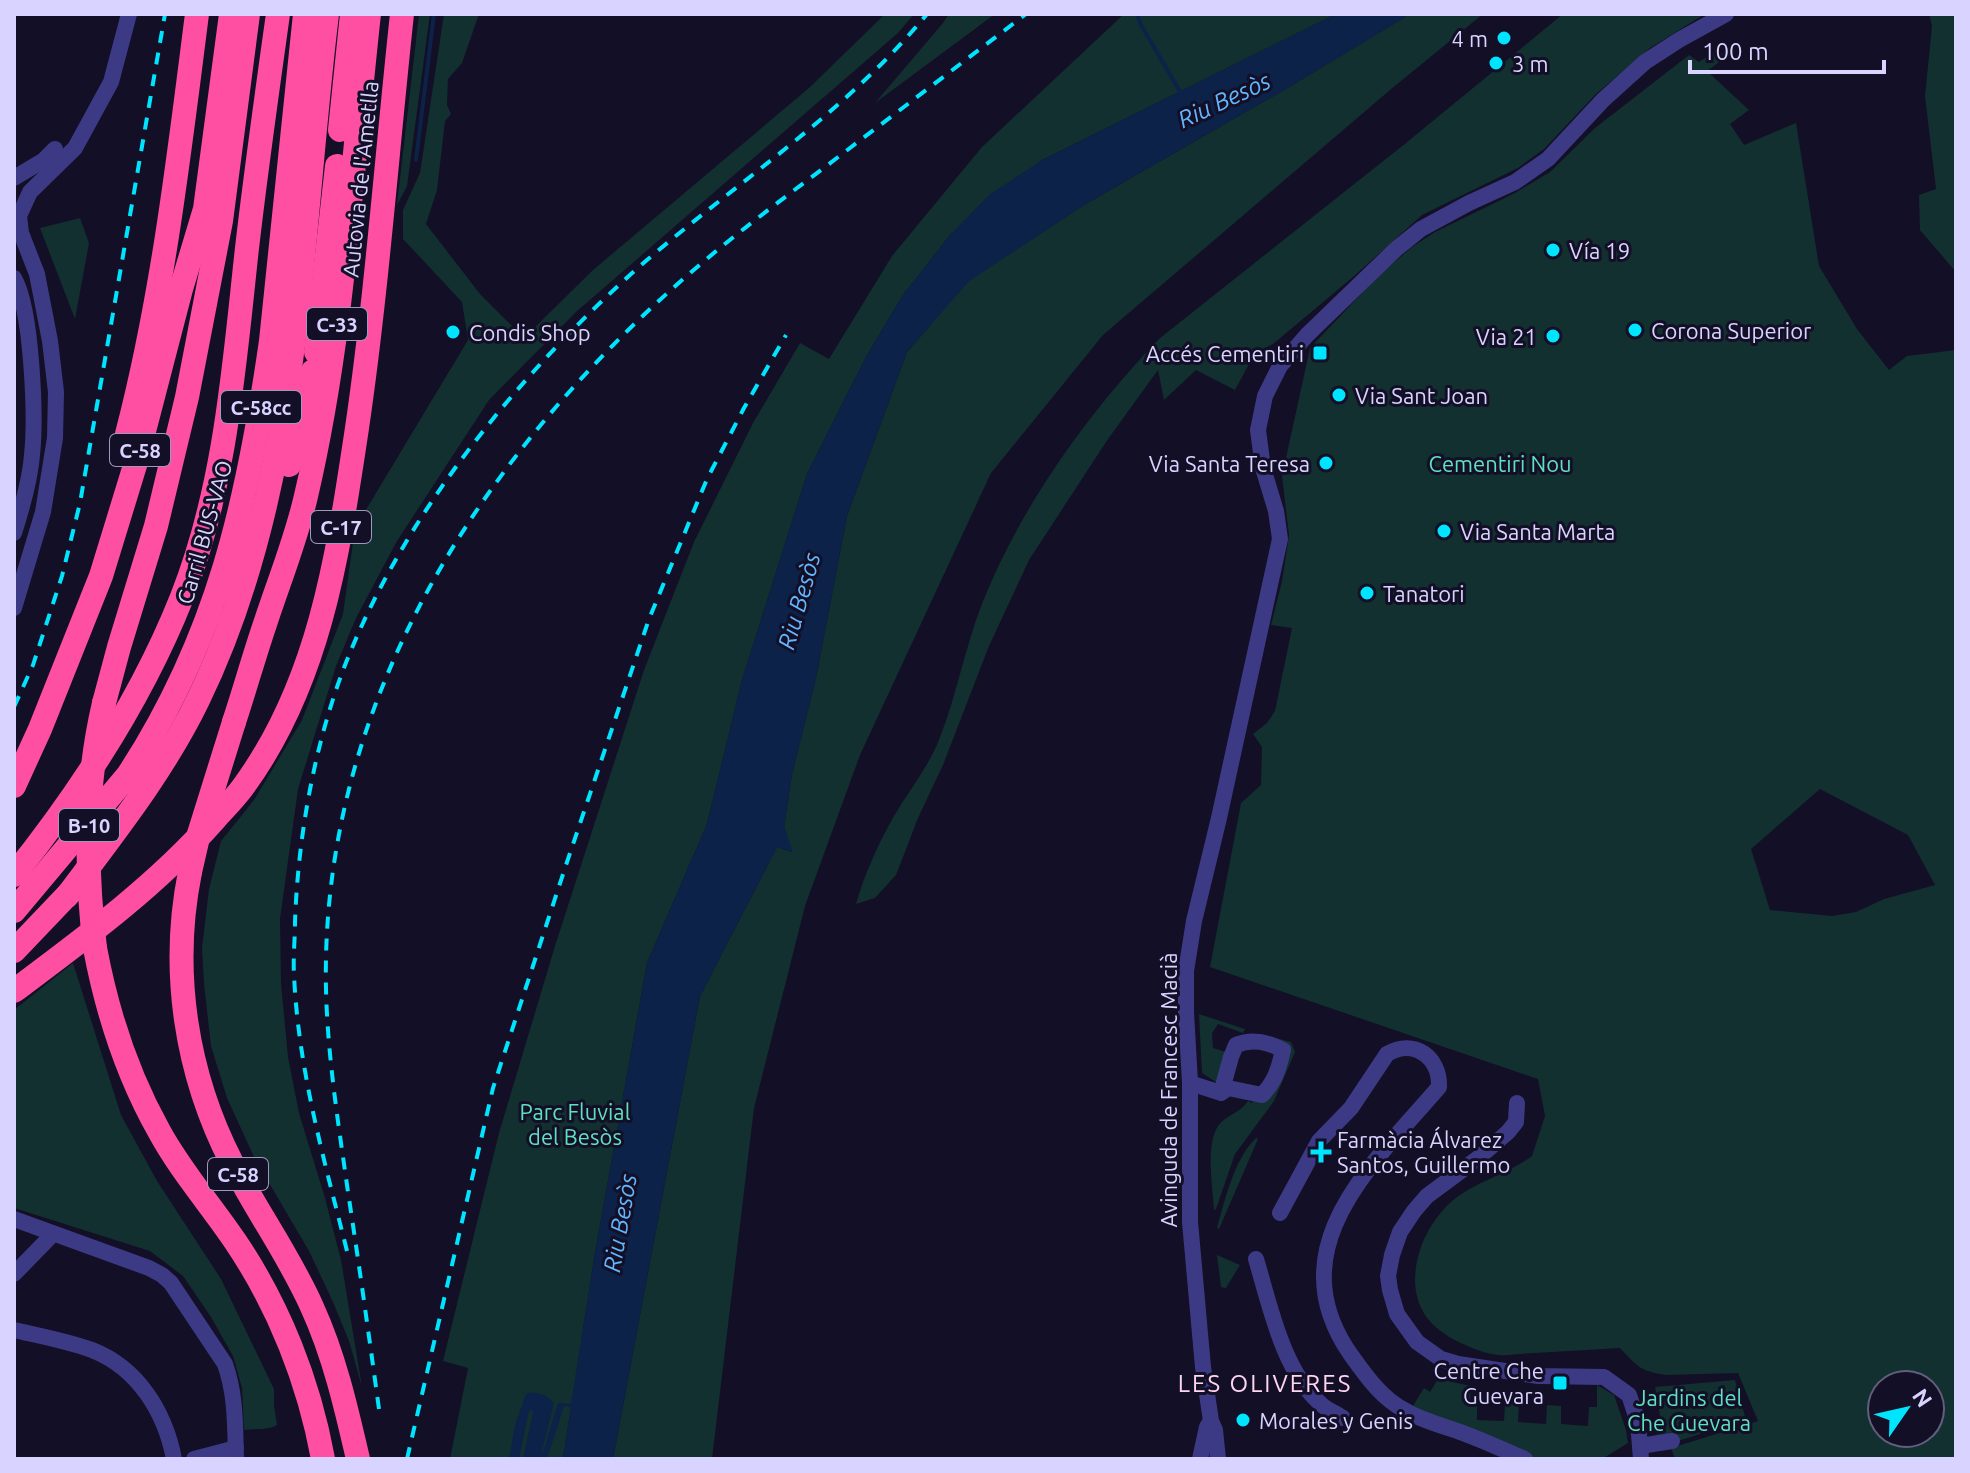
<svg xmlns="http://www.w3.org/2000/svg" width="1970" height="1473" viewBox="0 0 1970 1473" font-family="Ubuntu,sans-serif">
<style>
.green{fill:#12302f;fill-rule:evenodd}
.water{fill:#0c2248}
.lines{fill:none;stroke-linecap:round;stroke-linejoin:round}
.stream{stroke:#0c2248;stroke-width:4}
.minor{stroke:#3d3a85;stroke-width:16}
.highway{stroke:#ff4fa3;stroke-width:24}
.rail{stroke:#00e5ff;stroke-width:4;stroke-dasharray:12 10;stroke-linecap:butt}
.highway-bridge{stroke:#ff4fa3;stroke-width:24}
.poi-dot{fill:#00e5ff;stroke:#130f26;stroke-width:3}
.labels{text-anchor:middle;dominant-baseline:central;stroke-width:6;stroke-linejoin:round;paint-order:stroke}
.shield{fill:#130f26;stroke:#9e99be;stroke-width:2}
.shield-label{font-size:20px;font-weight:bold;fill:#d9d4ff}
.poi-label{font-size:22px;fill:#d9d4ff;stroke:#130f26;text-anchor:start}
.street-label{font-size:22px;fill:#d9d4ff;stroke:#130f26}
.park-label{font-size:22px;fill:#5fe0c0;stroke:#130f26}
.water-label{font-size:24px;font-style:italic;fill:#62b6ff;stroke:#130f26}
.neighbourhood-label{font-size:24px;letter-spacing:2px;fill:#ffd6f0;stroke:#130f26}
</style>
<rect width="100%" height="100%" fill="#130f26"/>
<!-- green -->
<g class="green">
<path d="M419 14H430L407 186 397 205Z"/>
<path d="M444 14H479L462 63 448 79 447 105 451 114 445 121 437 190 426 224 480 294 524 338 593 270 809 88 885 14H914L898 33 576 312 489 400 397 541 356 618 336 666 298 789 280 919 281 983 288 1057 299 1113 325 1198 341 1260 362 1387 349 1341 333 1302 309 1251 255 1159 227 1098 211 1046 204 984 202 948 209 889 221 841 254 800 302 720 343 614 355 528 468 340 462 302 403 239V210L420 173Z"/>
<path d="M949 14H995L875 103 943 23Z"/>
<path d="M1124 14H1336L1042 160 951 234 903 295 866 357 807 474 742 680 707 824 647 963 594 1259 563 1459H450L468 1368 443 1361 499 1133 555 946 644 670 694 542 753 423 800 343 829 359 892 256 982 147Z"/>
<path d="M1410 14H1483L1390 90 1103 335 991 473 860 755 805 906 754 1108 712 1459H613L700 996 777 847 792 852 784 827 792 774 816 678 847 516 907 352 968 281 1084 205 1289 87Z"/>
<path d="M1563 14H1705L1650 48 1596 94 1544 149 1518 168 1422 215 1353 277 1273 344 1255 353 1235 390 1196 370 1164 400 1158 370 1108 439 1029 560 989 646 943 765 918 818 896 875 875 898 856 904C865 873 878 844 894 816 909 790 930 765 940 737 957 694 965 647 982 604 1019 509 1089 411 1160 338L1406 143Z"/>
<path d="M1929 14H1956V272L1920 230 1919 195 1936 189 1925 96 1932 26Z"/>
<path d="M1718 49 1726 57 1707 71 1749 110 1730 124 1744 145 1796 123 1819 266 1857 329 1889 370 1907 356 1956 350V1459H1675L1671 1448 1758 1421 1738 1373 1666 1375C1640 1371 1638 1367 1620 1348 1592 1350 1563 1351 1535 1353 1523 1353 1510 1356 1498 1355 1487 1354 1474 1349 1463 1344 1435 1331 1416 1314 1415 1281 1415 1254 1426 1229 1444 1209 1467 1183 1505 1176 1532 1156L1545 1116 1538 1079 1210 967 1241 803 1261 785 1262 747 1253 734 1267 723 1275 711 1292 628 1271 625 1282 581 1289 535 1282 476 1310 348 1379 275 1412 247 1435 232 1513 194 1550 172 1595 128 1689 55 1699 62ZM1820 789 1908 835 1935 885 1884 899 1856 912 1832 916 1770 910 1751 849ZM1882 1385H1930V1433H1882Z"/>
<path d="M80 218 89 243 75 319 40 228Z"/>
<path d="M73 963 121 1115 157 1181 221 1279 274 1389V1405L277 1425C267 1431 255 1428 244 1430L242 1388 233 1356 211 1317 183 1276 150 1251 14 1208V1010Z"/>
<path d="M1199 1014 1245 1029 1243 1033 1218 1024 1212 1033 1213 1048 1229 1053 1216 1082 1202 1073Z"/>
<path d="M1280 1039 1291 1042 1295 1052 1274 1101 1235 1154 1216 1209 1214 1210C1213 1187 1205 1146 1218 1126 1225 1115 1241 1113 1248 1101L1252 1103 1285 1047Z"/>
<path d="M1256 1138 1258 1139 1219 1229 1217 1228C1225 1200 1234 1159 1256 1138Z"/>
<path d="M1217 1255 1240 1265 1226 1288 1221 1287Z"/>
<path d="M1438 1379 1471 1386 1470 1400 1477 1401V1420L1504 1421 1505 1403H1519L1518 1422 1546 1424 1547 1405 1561 1406V1424L1588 1426 1589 1407H1597V1385L1614 1395 1626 1430 1628 1443 1602 1459H1538L1411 1409 1424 1388 1430 1392Z"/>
<path d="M1735 1380 1746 1420 1668 1444 1652 1440V1436L1663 1433 1655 1387Z"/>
</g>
<!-- water -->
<path class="water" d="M1336 14H1410L1289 87 1084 205 969 281 907 352 847 516 816 678 792 774 784 827 793 852 777 847 700 996 613 1459H563L571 1407 564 1406 547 1459H523L533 1412 532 1410 529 1411 519 1459H509L515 1425 526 1394C536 1390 547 1395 554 1403L542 1451 543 1452 558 1403 571 1404 594 1259 647 963 707 824 742 680 807 474 866 357 903 295 951 234 989 195 1042 160Z"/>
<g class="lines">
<!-- stream -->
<g class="stream">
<path d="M1137 14 1141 25 1182 95"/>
<path d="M416 160 434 14"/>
</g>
<!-- minor -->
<g class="minor">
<path d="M14 178 44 160 55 149"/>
<path d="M14 278C32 309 36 417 32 455 30 480 22 508 14 533"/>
<path d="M14 608 43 512 55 438 56 392 50 341 37 274 21 233 19 216 30 192 75 148 111 82 129 14"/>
<path d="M1190 1083 1221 1093 1228 1088 1262 1095C1275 1082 1279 1068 1283 1050 1268 1042 1253 1038 1236 1045L1231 1057 1221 1093"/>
<path d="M1517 1103 1516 1122 1508 1132 1477 1159 1427 1196 1414 1211 1400 1232 1392 1255 1388 1276 1390 1290 1397 1314 1417 1342 1441 1359 1458 1364 1538 1376 1604 1377 1629 1395 1638 1422 1641 1459"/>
<path d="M1280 1213 1319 1141 1351 1108 1387 1054C1414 1038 1440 1057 1439 1087 1373 1164 1276 1248 1351 1355 1366 1376 1382 1399 1406 1411 1423 1421 1444 1426 1463 1433 1484 1441 1504 1450 1525 1459"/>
<path d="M14 1219 149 1268 162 1275 171 1283 225 1364C236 1395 235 1426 236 1459"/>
<path d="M1256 1259C1270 1306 1283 1372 1322 1405 1328 1410 1337 1414 1343 1418"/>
<path d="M14 1274 53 1234"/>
<path d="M14 1330C40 1336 67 1341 92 1350 138 1368 165 1412 174 1459"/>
<path d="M1640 1446 1672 1441"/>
<path d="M194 1459 236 1448"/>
<path d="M1200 1459 1207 1427 1210 1422"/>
<path d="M1218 1459 1215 1430 1211 1421 1203 1367 1190 1222V1083L1186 1012V971L1194 921 1219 818 1280 539 1276 511 1263 468 1258 430 1265 396 1280 366 1307 335 1396 249 1421 229 1469 203 1515 182 1548 159 1603 100 1645 62 1679 40 1726 14"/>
</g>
<!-- highway -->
<g class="highway">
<path d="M340 130 352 14"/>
<path d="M316 352 337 166"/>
<path d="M127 434C163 296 179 154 197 14"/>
<path d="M289 465 313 371"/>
<path d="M104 703 119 647 156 526 187 397 221 221 248 14"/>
<path d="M234 722C245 689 254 656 265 624 279 581 296 540 306 496 343 338 351 175 369 14"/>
<path d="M14 786 40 729 101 576 136 462 181 289 205 209 231 14"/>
<path d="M190 872C170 971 186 1074 232 1163 257 1212 290 1257 312 1307 334 1355 346 1407 358 1459"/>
<path d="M14 875C82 790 142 698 182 597 226 485 234 366 247 248 256 170 267 92 278 14"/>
<path d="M67 896C114 833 163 772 198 700 301 488 299 244 327 14"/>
<path d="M14 911 128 775C218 637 248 502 271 341L305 14"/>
<path d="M95 948C107 1012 127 1074 159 1131 180 1170 210 1204 235 1241 279 1306 309 1382 323 1459"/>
<path d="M14 951 77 885"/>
<path d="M14 991C85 938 157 885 215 819 225 808 235 798 243 787 320 682 338 554 357 428 377 291 387 152 402 14"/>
</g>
<!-- rail -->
<g class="rail">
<path d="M14 707 33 665 62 576 80 503 165 14"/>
<path d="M347 1251C324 1159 298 1069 294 974 293 957 295 939 295 922 298 835 315 741 347 660 406 513 514 380 631 274 729 187 843 116 927 14"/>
<path d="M379 1409C369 1336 359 1264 348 1192 337 1114 324 1035 326 957 332 691 480 461 673 288 721 245 773 206 825 167 892 116 959 65 1026 14"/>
<path d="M407 1459 493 1088 566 865 649 619 707 479 744 408 786 335"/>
</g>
<!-- highway-bridge -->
<g class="highway-bridge">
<path d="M190 872 198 837 234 722"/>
<path d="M95 948C85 866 85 784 104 703"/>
</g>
</g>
<!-- markers -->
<g class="poi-dot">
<circle cx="1504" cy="38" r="8"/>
<circle cx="1496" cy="63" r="8"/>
<circle cx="1553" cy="250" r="8"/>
<circle cx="1635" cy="330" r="8"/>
<circle cx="453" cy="332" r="8"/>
<circle cx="1553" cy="336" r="8"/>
<rect x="1312" y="345" width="16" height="16" rx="4"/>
<circle cx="1339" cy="395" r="8"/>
<circle cx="1326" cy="463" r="8"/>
<circle cx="1444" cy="531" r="8"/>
<circle cx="1367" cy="593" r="8"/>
<path d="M1317 1140h8v8h8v8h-8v8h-8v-8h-8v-8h8z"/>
<rect x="1552" y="1375" width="16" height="16" rx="4"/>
<circle cx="1243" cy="1420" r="8"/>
</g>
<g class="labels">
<!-- shield labels -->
<g class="shield">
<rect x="307" y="308" width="60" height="32" rx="6"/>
<rect x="221" y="391" width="80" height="32" rx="6"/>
<rect x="110" y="434" width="60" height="32" rx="6"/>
<rect x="311" y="511" width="60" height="32" rx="6"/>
<rect x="59" y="809" width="60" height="32" rx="6"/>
<rect x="208" y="1158" width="60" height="32" rx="6"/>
</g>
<g class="shield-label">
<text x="337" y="324">C-33</text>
<text x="261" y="407">C-58cc</text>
<text x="140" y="450">C-58</text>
<text x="341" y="527">C-17</text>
<text x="89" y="825">B-10</text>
<text x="238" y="1174">C-58</text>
</g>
<!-- poi labels -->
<g class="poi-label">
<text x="1488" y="38" text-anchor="end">4 m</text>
<text x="1512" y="63">3 m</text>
<text x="1569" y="250">Vía 19</text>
<text x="1651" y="330">Corona Superior</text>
<text x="469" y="332">Condis Shop</text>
<text x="1537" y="336" text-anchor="end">Via 21</text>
<text x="1304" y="353" text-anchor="end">Accés Cementiri</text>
<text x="1355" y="395">Via Sant Joan</text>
<text x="1310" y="463" text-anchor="end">Via Santa Teresa</text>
<text x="1460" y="531">Via Santa Marta</text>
<text x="1383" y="593">Tanatori</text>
<text x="1337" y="1139">Farmàcia Álvarez<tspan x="1337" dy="25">Santos, Guillermo</tspan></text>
<text x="1544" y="1370" text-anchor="end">Centre Che<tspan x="1544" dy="25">Guevara</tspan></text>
<text x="1259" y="1420">Morales y Genis</text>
</g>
<!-- street labels -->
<g class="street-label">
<text transform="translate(360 179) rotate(-84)">Autovia de l'Ametlla</text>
<text transform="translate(204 532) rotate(-74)">Carril BUS-VAO</text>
<text transform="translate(1168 1090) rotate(-90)">Avinguda de Francesc Macià</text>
</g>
<!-- park labels -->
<g class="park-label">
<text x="1500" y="463">Cementiri Nou</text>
<text x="575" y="1111">Parc Fluvial<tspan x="575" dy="25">del Besòs</tspan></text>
<text x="1689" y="1397">Jardins del<tspan x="1689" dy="25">Che Guevara</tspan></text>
</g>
<!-- water labels -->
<g class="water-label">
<text transform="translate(1224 100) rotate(-25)">Riu Besòs</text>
<text transform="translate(799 601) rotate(-74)">Riu Besòs</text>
<text transform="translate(620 1223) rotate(-80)">Riu Besòs</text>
</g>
<!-- neighbourhood labels -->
<g class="neighbourhood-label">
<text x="1265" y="1383">LES OLIVERES</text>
</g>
</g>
<!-- border -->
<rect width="1970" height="1473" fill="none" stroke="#d9d4ff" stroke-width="32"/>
<!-- north arrow -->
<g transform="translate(1906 1409) rotate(56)"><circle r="38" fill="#130f26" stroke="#625e7d" stroke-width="2"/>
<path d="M0-6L14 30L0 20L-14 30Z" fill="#00e5ff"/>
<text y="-12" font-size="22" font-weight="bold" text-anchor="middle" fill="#d9d4ff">N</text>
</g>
<!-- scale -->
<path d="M1690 60v12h194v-12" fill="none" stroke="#d9d4ff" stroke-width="4"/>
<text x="1702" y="60" font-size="24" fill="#d9d4ff" stroke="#130f26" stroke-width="6" paint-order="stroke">100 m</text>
</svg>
